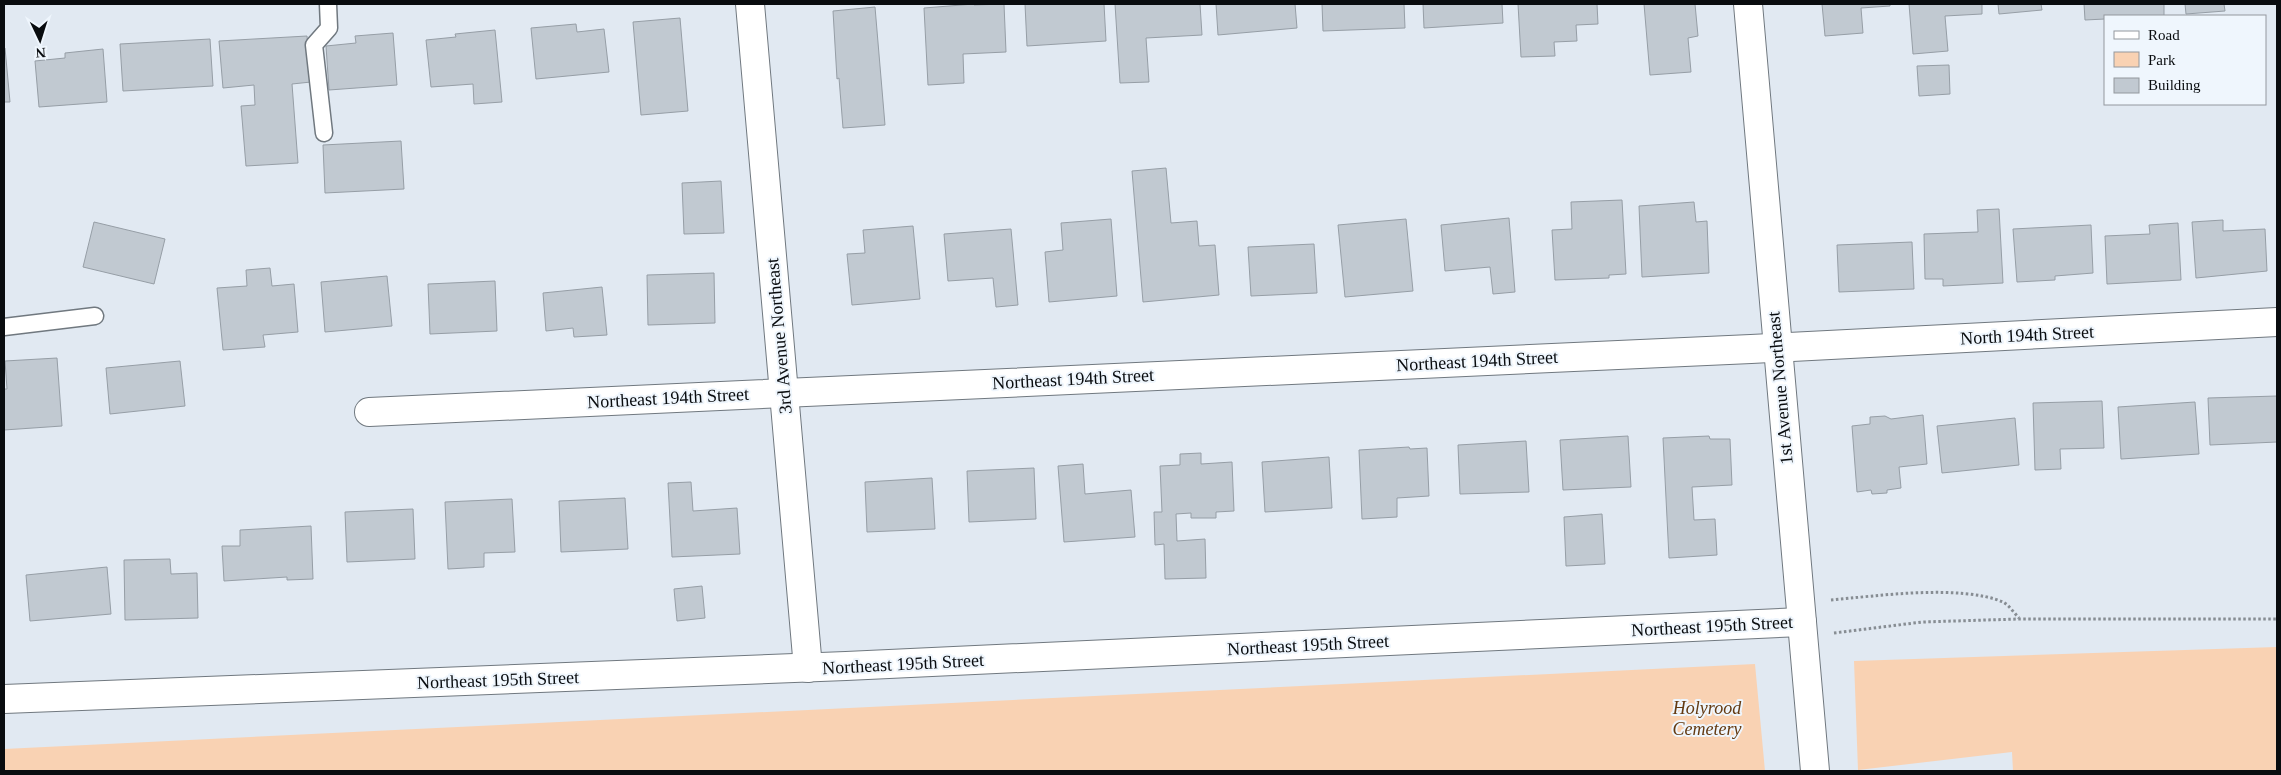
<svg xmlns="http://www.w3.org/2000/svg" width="2281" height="775" viewBox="0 0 2281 775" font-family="'Times New Roman',serif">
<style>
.green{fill:#f9d2b3}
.building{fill:#c1c9d1;stroke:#969ea6}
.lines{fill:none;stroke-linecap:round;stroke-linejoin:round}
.service-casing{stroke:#70787f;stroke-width:19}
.minor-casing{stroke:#70787f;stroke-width:30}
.tertiary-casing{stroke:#70787f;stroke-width:30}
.path{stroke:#878d93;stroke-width:3;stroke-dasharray:2.5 2.5;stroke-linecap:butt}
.service{stroke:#fff;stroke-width:16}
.minor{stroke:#fff;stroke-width:28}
.tertiary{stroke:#fff;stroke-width:28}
.labels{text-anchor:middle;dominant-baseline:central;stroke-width:4;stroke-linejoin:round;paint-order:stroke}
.street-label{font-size:18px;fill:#090c0f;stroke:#eff6fd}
.park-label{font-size:18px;font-style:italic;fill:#643a11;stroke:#eff6fd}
</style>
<rect width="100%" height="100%" fill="#e1e9f2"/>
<!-- green -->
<g class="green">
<path d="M2277 647V771H2013L2012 752 1858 770 1854 661Z"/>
<path d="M1755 664 1765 771H4V749Z"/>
</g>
<!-- building -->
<g class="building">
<path d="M974 4V5L1004 4 1006 52 963 54 964 83 928 85 924 8Z"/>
<path d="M1025 4H1104L1106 41 1027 46Z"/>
<path d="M1115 4H1200L1202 35 1146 38 1149 82 1120 83Z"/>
<path d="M1216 4H1295L1297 28 1218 35Z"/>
<path d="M1322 4H1404L1405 28 1323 31Z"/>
<path d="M1423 4H1502L1503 23 1424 28Z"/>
<path d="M1518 4H1597L1598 24 1576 25 1577 41 1554 42 1555 56 1521 57Z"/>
<path d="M1644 4H1695L1698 36 1688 38 1691 72 1650 75Z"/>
<path d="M1822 4H1890V6L1861 8 1863 33 1825 36Z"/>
<path d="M1909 4H1982V14L1945 16 1948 51 1913 54Z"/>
<path d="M1998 4H2041L2042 10 1999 14Z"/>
<path d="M2084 4H2164V16H2105V19L2085 20Z"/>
<path d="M2185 4H2224L2225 11 2186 14Z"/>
<path d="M875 7 885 125 843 128 839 78 837 79 833 11Z"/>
<path d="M680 18 688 111 641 115 633 22Z"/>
<path d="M576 24 577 32 604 29 609 72 536 79 531 28Z"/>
<path d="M495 30 502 102 474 104 473 84 431 87 426 40 456 37 455 34Z"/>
<path d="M393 33 397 85 329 90 326 46 356 43 355 36Z"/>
<path d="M307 36 311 82 292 84 298 163 246 166 241 106 255 105 254 85 223 88 219 41Z"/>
<path d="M210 39 213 86 123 91 120 44Z"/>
<path d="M5 48 10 102H4V49Z"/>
<path d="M103 49 107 102 39 107 35 61 65 58V53Z"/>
<path d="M1949 65 1950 94 1919 96 1917 66Z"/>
<path d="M401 141 404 189 325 193 323 145Z"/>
<path d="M1166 168 1171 223 1197 221 1199 246 1215 245 1219 295 1143 302 1132 171Z"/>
<path d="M721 181 724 233 684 234 682 183Z"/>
<path d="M1622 200 1626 274 1609 275V278L1555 280 1552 230 1572 229 1571 202Z"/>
<path d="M1694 202 1696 222 1707 221 1709 273 1642 277 1639 206Z"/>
<path d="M1999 209 2003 283 1943 286V279H1925L1924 234 1978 232 1977 210Z"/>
<path d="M1509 218 1515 292 1493 294 1490 267 1445 271 1441 225Z"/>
<path d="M1111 219 1117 296 1049 302 1045 252 1063 250 1061 223Z"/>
<path d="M1406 219 1413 291 1345 297 1338 225Z"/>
<path d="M2223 220V231L2265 229 2267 271 2196 278 2192 222Z"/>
<path d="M94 222 165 239 154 284 83 267Z"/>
<path d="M2178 223 2181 280 2107 284 2105 236 2150 234 2149 225Z"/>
<path d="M2091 225 2093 273 2055 276V280L2017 282 2013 229Z"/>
<path d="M913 226 920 299 852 305 847 254 865 253 863 230Z"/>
<path d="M1011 229 1018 305 996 307 993 278 948 281 944 234Z"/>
<path d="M1912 242 1914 289 1839 292 1837 245Z"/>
<path d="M1314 244 1317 293 1251 296 1248 247Z"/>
<path d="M270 268 272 286 294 284 298 332 263 335 265 347 223 350 217 288 247 286 246 270Z"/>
<path d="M714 273 715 323 648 325 647 275Z"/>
<path d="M387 276 392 326 325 332 321 282Z"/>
<path d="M495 281 497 331 430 334 428 284Z"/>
<path d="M602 287 607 335 574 337 573 328 546 331 543 293Z"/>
<path d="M57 358 62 426 4 430V389H7L5 361Z"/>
<path d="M180 361 185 406 110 414 106 368Z"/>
<path d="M2277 396V442L2210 445 2208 398Z"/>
<path d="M2102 401 2104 448 2060 449 2061 469 2035 470 2033 403Z"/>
<path d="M2195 402 2199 454 2121 459 2118 407Z"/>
<path d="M1923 415 1927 464 1899 467 1901 488 1887 490V493L1872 494 1871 490 1857 492 1852 426 1870 424V417L1885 416 1891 419Z"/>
<path d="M2015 418 2019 465 1942 473 1937 426Z"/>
<path d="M1628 436 1631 487 1563 490 1560 440Z"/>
<path d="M1709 436 1710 439H1730L1732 485 1692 487 1694 520 1715 519 1717 555 1669 558 1663 438Z"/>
<path d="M1526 441 1529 492 1460 494 1458 445Z"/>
<path d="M1409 447 1410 449 1427 448 1429 496 1397 498V517L1362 519 1359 450Z"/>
<path d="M1201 453V464L1232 462 1234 511 1216 512V518H1191V513L1176 514 1177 541 1205 539 1206 578 1165 579 1164 544 1155 545 1154 512H1162L1160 466 1180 465V454Z"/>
<path d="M1329 457 1332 508 1265 512 1262 462Z"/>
<path d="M1083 464 1085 494 1131 490 1135 537 1064 542 1058 466Z"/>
<path d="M1034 468 1036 519 969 522 967 471Z"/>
<path d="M932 478 935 529 867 532 865 482Z"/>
<path d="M691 482 693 511 737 508 740 554 672 557 668 483Z"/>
<path d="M625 498 628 549 561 552 559 501Z"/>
<path d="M512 499 515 552 484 553V567L448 569 445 502Z"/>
<path d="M413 509 415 559 347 562 345 512Z"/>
<path d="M1602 514 1605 564 1566 566 1564 517Z"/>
<path d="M311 526 313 579 287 580V577L224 581 222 546H240V530Z"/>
<path d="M170 559 171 574 197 573 198 618 125 620 124 560Z"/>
<path d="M107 567 111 614 30 621 26 575Z"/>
<path d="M702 586 705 618 677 621 674 589Z"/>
</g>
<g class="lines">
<defs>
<g id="service">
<path d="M324 133 314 45 329 28 328 4"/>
<path d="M4 327 95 316"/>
</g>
<g id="minor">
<path d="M750 4 808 668"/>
<path d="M369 412 1751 349 2277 322"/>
<path d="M4 699 846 666 1802 622"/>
</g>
<path id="tertiary" d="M1748 4 1815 771"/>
</defs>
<!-- service casing -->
<use href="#service" class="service-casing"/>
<!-- minor casing -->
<use href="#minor" class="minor-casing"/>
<!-- tertiary casing -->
<use href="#tertiary" class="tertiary-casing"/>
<!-- path -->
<g class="path">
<path d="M1831 600C1877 596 1960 584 2003 602 2009 605 2014 613 2019 618"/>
<path d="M1834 633 1922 622 2019 619H2277"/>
</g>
<!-- service -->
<use href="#service" class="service"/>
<!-- minor -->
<use href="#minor" class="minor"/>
<!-- tertiary -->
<use href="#tertiary" class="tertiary"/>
</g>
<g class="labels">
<!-- street labels -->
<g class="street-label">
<text transform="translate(2027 335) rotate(-3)">North 194th Street</text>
<text transform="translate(779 336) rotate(-95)">3rd Avenue Northeast</text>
<text transform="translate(1477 361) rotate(-3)">Northeast 194th Street</text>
<text transform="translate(1073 379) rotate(-3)">Northeast 194th Street</text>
<text transform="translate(1780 388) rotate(-95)">1st Avenue Northeast</text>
<text transform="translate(668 398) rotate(-3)">Northeast 194th Street</text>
<text transform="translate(1712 626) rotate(-3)">Northeast 195th Street</text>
<text transform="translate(1308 645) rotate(-3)">Northeast 195th Street</text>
<text transform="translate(903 664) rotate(-3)">Northeast 195th Street</text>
<text transform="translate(498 680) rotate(-2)">Northeast 195th Street</text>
</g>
<!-- park labels -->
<g class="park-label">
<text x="1707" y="708">Holyrood<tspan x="1707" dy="21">Cemetery</tspan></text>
</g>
</g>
<!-- border -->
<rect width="2281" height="775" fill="none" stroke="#090c0f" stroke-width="10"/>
<!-- legend -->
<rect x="2104" y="15" width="162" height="90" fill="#eff6fd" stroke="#93989e"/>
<rect x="2114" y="31" width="25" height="8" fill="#ffffff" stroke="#93989e"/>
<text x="2148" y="40" font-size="15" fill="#090c0f">Road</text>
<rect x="2114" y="52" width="25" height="15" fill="#f9d2b3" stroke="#93989e"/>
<text x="2148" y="65" font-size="15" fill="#090c0f">Park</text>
<rect x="2114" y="78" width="25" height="15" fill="#c1c9d1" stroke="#93989e"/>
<text x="2148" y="90" font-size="15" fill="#090c0f">Building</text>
<!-- north arrow -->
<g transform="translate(40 40) rotate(176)" stroke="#eff6fd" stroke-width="4" paint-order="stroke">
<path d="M0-4L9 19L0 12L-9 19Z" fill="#090c0f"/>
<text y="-8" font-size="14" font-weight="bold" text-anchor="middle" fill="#090c0f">N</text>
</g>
</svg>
